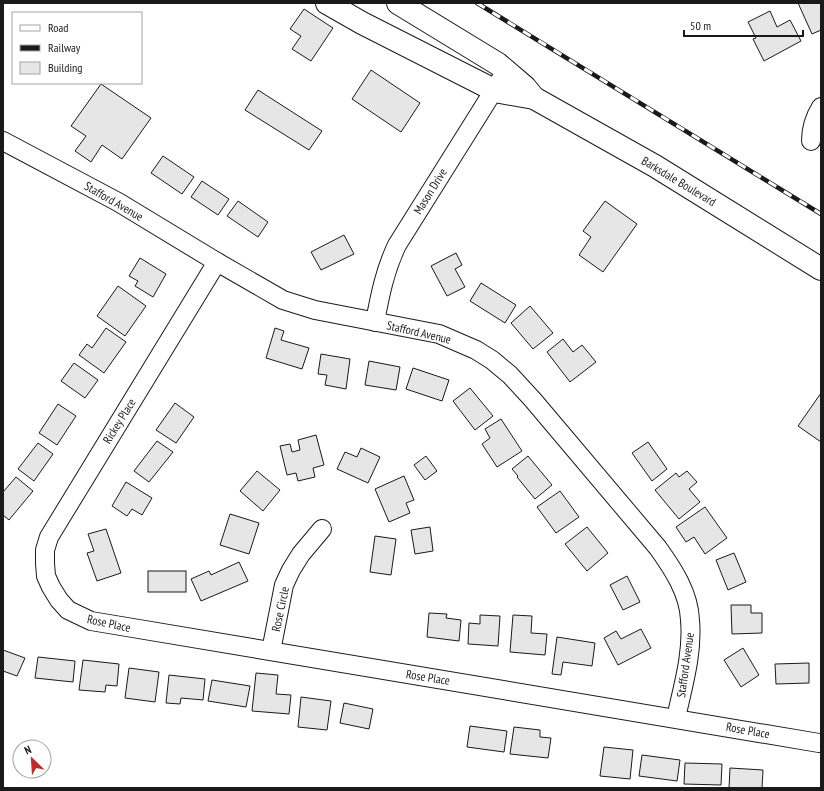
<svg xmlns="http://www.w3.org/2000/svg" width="824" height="791" viewBox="0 0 824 791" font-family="'PT Sans Narrow',sans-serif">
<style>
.building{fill:#e6e6e6;stroke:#1a1a1a}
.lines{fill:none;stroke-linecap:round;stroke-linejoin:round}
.minor-casing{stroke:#1a1a1a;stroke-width:20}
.major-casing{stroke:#1a1a1a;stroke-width:24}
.minor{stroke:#fff;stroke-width:18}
.major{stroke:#fff;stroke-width:22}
.rail-casing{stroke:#1a1a1a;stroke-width:4.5}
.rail{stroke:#fff;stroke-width:3;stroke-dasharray:9;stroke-linecap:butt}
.labels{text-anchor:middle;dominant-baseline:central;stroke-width:3;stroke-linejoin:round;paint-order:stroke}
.street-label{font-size:12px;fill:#1a1a1a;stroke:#fff}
</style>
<rect width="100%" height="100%" fill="#fff"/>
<!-- building -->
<g class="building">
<path d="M798 3H821V30L812 34Z"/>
<path d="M304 9 333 28 311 61 292 49 301 36 290 29Z"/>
<path d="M770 11 777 27 790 20 801 41 764 61 753 39 756 38 748 22Z"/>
<path d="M371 70 420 103 401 132 352 99Z"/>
<path d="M101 84 151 118 122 159 102 145 91 162 75 151 86 136 71 126Z"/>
<path d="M258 90 322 131 309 150 245 110Z"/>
<path d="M163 156 194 177 182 194 151 173Z"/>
<path d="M202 181 229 199 218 215 191 197Z"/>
<path d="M238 201 268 222 258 237 227 216Z"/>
<path d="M605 201 637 224 603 272 579 255 591 237 583 231Z"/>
<path d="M344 235 354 254 321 270 311 252Z"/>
<path d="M456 253 462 265 455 269 465 287 447 296 431 266Z"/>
<path d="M140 258 166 274 153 297 135 286 138 281 129 276Z"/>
<path d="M481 283 516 305 505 323 470 301Z"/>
<path d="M118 286 146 306 125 336 97 316Z"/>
<path d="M530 306 553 333 533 349 511 323Z"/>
<path d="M106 328 126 342 104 373 79 355 87 344 92 348Z"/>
<path d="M275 328 284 331 281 340 309 348 302 369 266 358Z"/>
<path d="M563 339 573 352 582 345 596 362 570 382 547 352Z"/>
<path d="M321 354 350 359 346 389 325 385 327 375 318 374Z"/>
<path d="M369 361 400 367 396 390 365 385Z"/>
<path d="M74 363 98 380 85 398 61 381Z"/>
<path d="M413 368 449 380 442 401 406 389Z"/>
<path d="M470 388 493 416 475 430 453 401Z"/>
<path d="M821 393V442L798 426Z"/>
<path d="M175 403 194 417 176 443 156 430Z"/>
<path d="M58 404 76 416 57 445 39 433Z"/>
<path d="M501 419 522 451 497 467 482 444 490 438 485 429Z"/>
<path d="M316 435 324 465 313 468 315 477 298 481 296 473 287 475 280 446 290 444 292 452 300 450 298 440Z"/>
<path d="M157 441 173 452 149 482 134 471Z"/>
<path d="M648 442 667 469 652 481 632 453Z"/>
<path d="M38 443 53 454 34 481 18 469Z"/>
<path d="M361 448 380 457 368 483 337 469 345 452 357 457Z"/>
<path d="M426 456 437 471 425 480 414 465Z"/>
<path d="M528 456 552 485 535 499 517 477 518 476 512 469Z"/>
<path d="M257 471 280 490 263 511 240 491Z"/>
<path d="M687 471 697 482 689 489 700 502 679 519 655 490 676 473 679 477Z"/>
<path d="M404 476 414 500 406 503 410 513 389 522 375 489Z"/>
<path d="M16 477 33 491 9 520 3 515V492Z"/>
<path d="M126 482 152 498 142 515 132 509 127 516 112 506Z"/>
<path d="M560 491 579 517 556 533 537 507Z"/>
<path d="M705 507 727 538 705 554 694 537 686 542 676 527Z"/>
<path d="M230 514 259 523 249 554 220 545Z"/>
<path d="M430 527 433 551 415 554 411 530Z"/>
<path d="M587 527 608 553 587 571 565 544Z"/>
<path d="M106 529 121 573 97 581 87 553 94 551 88 534Z"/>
<path d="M375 536 396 539 391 575 370 572Z"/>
<path d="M734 553 746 582 728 590 716 560Z"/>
<path d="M239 562 248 581 201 601 191 579 209 571 211 575Z"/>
<rect x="148" y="571" width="38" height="21"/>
<path d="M627 576 640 602 623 610 610 585Z"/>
<path d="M731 605H751V613H762V633L732 634Z"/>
<path d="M429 613 447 614 446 618 461 620 459 641 427 637Z"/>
<path d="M480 615 500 616 498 646 468 644 469 623 480 624Z"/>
<path d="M513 615 532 616 531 633 547 634 545 655 510 652Z"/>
<path d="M641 629 651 648 618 665 604 638 616 631 621 639Z"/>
<path d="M557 637 595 643 592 666 563 662 561 675 552 674Z"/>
<path d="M743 648 759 675 741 687 724 660Z"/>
<path d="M3 650 25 658 17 676 3 671Z"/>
<path d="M38 657 75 661 73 682 35 678Z"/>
<path d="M83 660 119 664 117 686 106 685 105 692 79 690Z"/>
<path d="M809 663V683L776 684 775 664Z"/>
<path d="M129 668 159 672 155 702 125 698Z"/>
<path d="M256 673 278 675 276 694 291 695 289 714 252 711Z"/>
<path d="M169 675 205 679 203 700 181 698 180 704 166 703Z"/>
<path d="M212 680 250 686 246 707 208 701Z"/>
<path d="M301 697 331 701 327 730 298 727Z"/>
<path d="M344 703 373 709 369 729 340 723Z"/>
<path d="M470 726 507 731 504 752 467 747Z"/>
<path d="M514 727 540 730V737L551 738 548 758 510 754Z"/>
<path d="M604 747 633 750 630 779 600 776Z"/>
<path d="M642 755 680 760 677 781 639 776Z"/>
<path d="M685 763 722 764 721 785 684 784Z"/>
<path d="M730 768 763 770 762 788H729Z"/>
</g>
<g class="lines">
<defs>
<g id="minor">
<path d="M3 141 118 202 217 262 283 300 315 310 439 334 476 350 492 360 510 375 533 400 658 548C673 569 689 593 690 620 693 653 683 686 676 718"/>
<path d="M811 141C811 128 814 118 821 107"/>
<path d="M217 262 49 537 45 550V563L46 576 51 587 59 600 68 610 91 621 819 743"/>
<path d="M375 322C380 295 385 270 397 245L501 79"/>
<path d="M271 651 284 585 291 570 301 554 322 529"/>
</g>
<g id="major">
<path d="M327 3 362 23 486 86 500 92 534 98 655 166 821 269"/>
<path d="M398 3 498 64 525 87 534 98"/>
</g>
</defs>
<!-- minor casing -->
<use href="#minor" class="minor-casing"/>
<!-- major casing -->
<use href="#major" class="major-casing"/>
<!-- minor -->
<use href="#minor" class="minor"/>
<!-- major -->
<use href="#major" class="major"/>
<defs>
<path id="rail" d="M477 3 821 214"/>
</defs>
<!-- rail casing -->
<use href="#rail" class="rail-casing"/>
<!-- rail -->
<use href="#rail" class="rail"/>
</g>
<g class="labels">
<!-- street labels -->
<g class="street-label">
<text transform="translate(679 181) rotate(31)">Barksdale Boulevard</text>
<text transform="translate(430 191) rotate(-58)">Mason Drive</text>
<text transform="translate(114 201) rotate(30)">Stafford Avenue</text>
<text transform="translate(419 332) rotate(13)">Stafford Avenue</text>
<text transform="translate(119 421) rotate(-58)">Rickey Place</text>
<text transform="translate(280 609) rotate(-78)">Rose Circle</text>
<text transform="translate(109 623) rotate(12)">Rose Place</text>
<text transform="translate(685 665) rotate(-82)">Stafford Avenue</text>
<text transform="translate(428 677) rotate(9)">Rose Place</text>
<text transform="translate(748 730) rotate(10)">Rose Place</text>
</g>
</g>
<!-- border -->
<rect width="824" height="791" fill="none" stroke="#1a1a1a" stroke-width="8"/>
<!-- legend -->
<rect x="12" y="12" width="130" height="72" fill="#ffffff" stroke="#a3a3a3"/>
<rect x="20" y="25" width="20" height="6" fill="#ffffff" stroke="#a3a3a3"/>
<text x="48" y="32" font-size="12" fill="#1a1a1a">Road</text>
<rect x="20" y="45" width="20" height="6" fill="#1a1a1a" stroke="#a3a3a3"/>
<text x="48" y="52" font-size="12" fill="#1a1a1a">Railway</text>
<rect x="20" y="62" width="20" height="12" fill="#e6e6e6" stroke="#a3a3a3"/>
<text x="48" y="72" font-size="12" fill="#1a1a1a">Building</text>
<!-- north arrow -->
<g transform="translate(32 759) rotate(335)"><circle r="19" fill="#ffffff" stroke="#a3a3a3"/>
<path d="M0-3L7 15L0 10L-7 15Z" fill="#c62828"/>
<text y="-6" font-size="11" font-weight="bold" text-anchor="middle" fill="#1a1a1a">N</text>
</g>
<!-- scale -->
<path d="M684 30v6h119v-6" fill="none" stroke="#1a1a1a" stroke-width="2"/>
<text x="690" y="30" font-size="12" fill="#1a1a1a" stroke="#ffffff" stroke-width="3" paint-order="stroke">50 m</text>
</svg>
